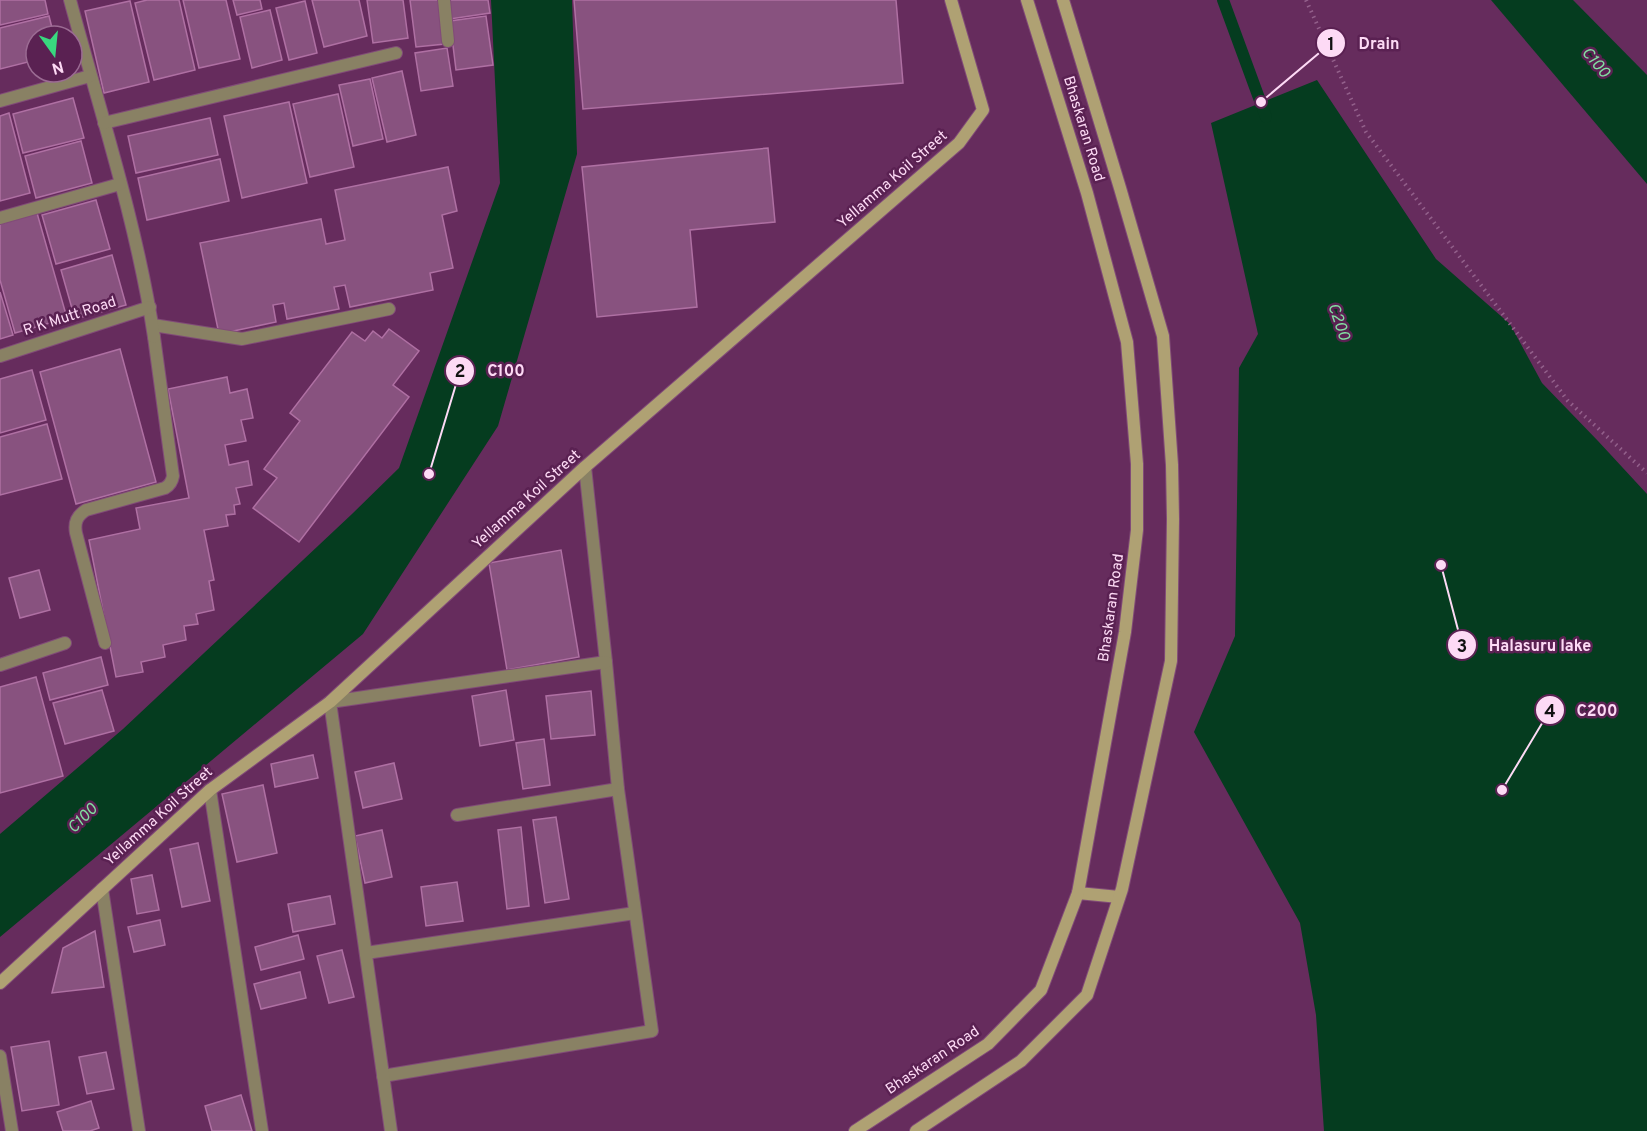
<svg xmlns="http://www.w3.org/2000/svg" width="1647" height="1131" viewBox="0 0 1647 1131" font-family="Overpass,sans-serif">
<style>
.water{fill:#053c1f}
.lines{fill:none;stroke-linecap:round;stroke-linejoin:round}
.stream{stroke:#053c1f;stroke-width:12}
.building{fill:#88527f;stroke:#af70a3;stroke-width:1.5}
.lane-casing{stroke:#814b78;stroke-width:14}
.street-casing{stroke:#814b78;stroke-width:14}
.secondary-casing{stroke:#814b78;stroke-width:14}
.path{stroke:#93608b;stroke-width:4;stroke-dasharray:1.5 4.5;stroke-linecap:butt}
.lane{stroke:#898164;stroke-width:12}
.street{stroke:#898164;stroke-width:12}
.secondary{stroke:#afa173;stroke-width:12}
.labels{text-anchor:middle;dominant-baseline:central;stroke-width:5;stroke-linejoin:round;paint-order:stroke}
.street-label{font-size:15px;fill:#fddaf5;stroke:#5a2152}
.water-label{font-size:16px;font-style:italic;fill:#83e0a2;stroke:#5a2152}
.leader{fill:none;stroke:#fddaf5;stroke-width:2}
.callout-dot{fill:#fddaf5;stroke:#5a2152;stroke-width:2}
.mark-label{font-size:18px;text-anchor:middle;font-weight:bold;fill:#111}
.callout-label{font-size:16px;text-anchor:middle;font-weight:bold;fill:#fddaf5;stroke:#5a2152;stroke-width:5;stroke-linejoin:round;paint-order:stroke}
</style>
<rect width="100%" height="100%" fill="#662c5d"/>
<!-- water -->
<g class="water">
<path d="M491 0H572L577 154 498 426 363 634 0 937V834L123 729 352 514 399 468 500 183Z"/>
<path d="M1491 0H1573L1647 75V184Z"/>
<path d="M1317 80 1436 259 1510 324 1542 383 1598 441 1647 494V1131H1324L1316 1015 1300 923 1194 732 1235 636 1239 368 1258 334 1211 123Z"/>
</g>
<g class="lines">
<!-- stream -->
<path class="stream" d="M1223 0 1266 117"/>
</g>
<!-- building -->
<g class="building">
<path d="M0 0H45L48 14 0 25Z"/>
<path d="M147 0H179L195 70 154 80 135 3Z"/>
<path d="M183 0H226L240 59 199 68Z"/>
<path d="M233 0H260L262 9 237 15Z"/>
<path d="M312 0H359L367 36 324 47Z"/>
<path d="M367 0H403L408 38 373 43Z"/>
<path d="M410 0H439L445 44 416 47Z"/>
<path d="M447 0H488L490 13 450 19Z"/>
<path d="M574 0H896L903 83 583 109Z"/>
<path d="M130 1 149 82 104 93 85 11Z"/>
<path d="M305 1 317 53 289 60 276 8Z"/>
<path d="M270 10 282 60 252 68 240 17Z"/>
<path d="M49 16 54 36H36V60L0 69V28Z"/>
<path d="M486 16 493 65 456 70 450 21Z"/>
<path d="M447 48 453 86 421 91 415 53Z"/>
<path d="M402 71 416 135 387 142 372 78Z"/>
<path d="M370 79 383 139 353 146 339 85Z"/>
<path d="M338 94 354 167 310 177 293 104Z"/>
<path d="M73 98 84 138 23 153 13 114Z"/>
<path d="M289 102 307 183 242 198 224 116Z"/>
<path d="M9 113 30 193 0 201V116Z"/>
<path d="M210 118 218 155 136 173 128 136Z"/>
<path d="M81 141 92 183 36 198 25 156Z"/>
<path d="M768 148 775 222 690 230 697 307 597 317 582 167Z"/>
<path d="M220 159 229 201 147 220 138 178Z"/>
<path d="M448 167 457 211 442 215 453 268 430 273 433 290 350 307 345 285 334 287 339 309 287 319 284 303 273 305 276 322 219 334 200 243 321 219 326 244 345 240 335 190Z"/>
<path d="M96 200 110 249 56 264 42 215Z"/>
<path d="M37 213 67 318 15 333 0 280V224Z"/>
<path d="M112 255 126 305 75 319 61 270Z"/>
<path d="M0 292 13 335 0 339Z"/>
<path d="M389 329 419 351 393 385 409 397 299 542 253 508 277 478 264 469 300 421 290 413 352 332 365 341 373 331 382 338Z"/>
<path d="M120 349 156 482 76 504 40 372Z"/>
<path d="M32 370 46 420 0 433V379Z"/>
<path d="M227 377 230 393 247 389 253 418 241 420 246 441 225 445 229 465 248 461 252 485 236 488 240 504 234 505 235 514 226 515 228 526 204 530 214 580 209 581 214 610 196 614 198 624 184 626 186 640 163 645 165 657 141 662 143 672 116 677 89 540 140 529 136 508 189 498 168 389Z"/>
<path d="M47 424 62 479 0 495V437Z"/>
<path d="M561 550 579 657 507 670 489 563Z"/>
<path d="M39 570 50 610 20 618 9 578Z"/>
<path d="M101 657 108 685 50 700 43 673Z"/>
<path d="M36 677 63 776 0 793V687Z"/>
<path d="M102 690 114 731 65 744 53 703Z"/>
<path d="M506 690 514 740 480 746 472 696Z"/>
<path d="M591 691 595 735 551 739 546 696Z"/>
<path d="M544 739 550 785 523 789 516 743Z"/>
<path d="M313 755 318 778 275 787 271 764Z"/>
<path d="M394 763 402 799 363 808 355 772Z"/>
<path d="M263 785 277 853 237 862 222 794Z"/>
<path d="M556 817 569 899 545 903 533 820Z"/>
<path d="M521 827 529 906 507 909 498 830Z"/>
<path d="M382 830 392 877 365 883 355 836Z"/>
<path d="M198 843 210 901 182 907 170 849Z"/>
<path d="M152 875 159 910 137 914 131 879Z"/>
<path d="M457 882 463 921 426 926 421 887Z"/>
<path d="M330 896 335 924 293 932 288 904Z"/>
<path d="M160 920 165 945 134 952 128 927Z"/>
<path d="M95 931 104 987 52 993 63 948Z"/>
<path d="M298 935 304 959 261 970 255 947Z"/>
<path d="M342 950 354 997 329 1003 317 956Z"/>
<path d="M300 972 306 998 261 1009 254 984Z"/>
<path d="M49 1041 59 1105 22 1111 11 1047Z"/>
<path d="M106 1052 114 1089 87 1094 79 1057Z"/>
<path d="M241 1095 252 1131H212L205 1106Z"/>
<path d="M91 1101 99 1128 90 1131H63L57 1112Z"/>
</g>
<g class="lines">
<defs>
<g id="lane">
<path d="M153 325 242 339 389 309"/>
<path d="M105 643 76 533C74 522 77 516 86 510L165 488C170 485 172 482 173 476L154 337"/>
</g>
<g id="street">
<path d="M70 0C100 111 137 224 154 337"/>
<path d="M444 0 448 41"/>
<path d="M0 101 90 76"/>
<path d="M104 123 396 53"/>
<path d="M0 218 120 184"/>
<path d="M0 356 150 307"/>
<path d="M0 665 65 643"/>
<path d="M210 790 262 1131"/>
<path d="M457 815 618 789"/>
<path d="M102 889 139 1131"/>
<path d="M366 953 635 913"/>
<path d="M0 1056 12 1131"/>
<path d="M383 1076 652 1031 618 789 606 662 585 467"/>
<path d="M391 1131 330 702 606 662"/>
</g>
<g id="secondary">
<path d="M1078 893 1119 897"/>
<path d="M0 983 210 790 330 702 585 467 959 143 983 110 951 0"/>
<path d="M855 1131 988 1044 1041 990 1078 893 1125 632 1137 530V464L1127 342 1087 193 1027 0"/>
<path d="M916 1131 1021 1061 1087 995 1122 889 1171 661 1173 519 1172 465 1163 336 1120 188 1063 0"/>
</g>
</defs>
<!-- lane casing -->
<use href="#lane" class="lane-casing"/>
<!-- street casing -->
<use href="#street" class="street-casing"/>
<!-- secondary casing -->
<use href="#secondary" class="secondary-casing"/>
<!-- path -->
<path class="path" d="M1306 0 1366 132 1568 401 1647 473"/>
<!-- lane -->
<use href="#lane" class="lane"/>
<!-- street -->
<use href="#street" class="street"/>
<!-- secondary -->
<use href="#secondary" class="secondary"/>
</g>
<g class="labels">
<!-- street labels -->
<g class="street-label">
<text transform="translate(1083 129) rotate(73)">Bhaskaran Road</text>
<text transform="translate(893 180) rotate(-41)">Yellamma Koil Street</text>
<text transform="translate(70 317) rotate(-18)">R K Mutt Road</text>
<text transform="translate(527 500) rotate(-42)">Yellamma Koil Street</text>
<text transform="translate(1112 608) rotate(-82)">Bhaskaran Road</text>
<text transform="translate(159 817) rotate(-42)">Yellamma Koil Street</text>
<text transform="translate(933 1061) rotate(-34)">Bhaskaran Road</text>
</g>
<!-- water labels -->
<g class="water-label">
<text transform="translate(1595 63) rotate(50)">C100</text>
<text transform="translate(1338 322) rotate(71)">C200</text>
<text transform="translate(83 819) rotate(-45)">C100</text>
</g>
</g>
<!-- callouts -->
<path class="leader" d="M1261 102L1331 43M429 474L460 371M1441 565L1462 645M1502 790L1550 710"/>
<g class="callout-dot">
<circle cx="1261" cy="102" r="6"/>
<circle cx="429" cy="474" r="6"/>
<circle cx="1441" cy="565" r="6"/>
<circle cx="1502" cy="790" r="6"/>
<circle cx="1331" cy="43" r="15"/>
<circle cx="460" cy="371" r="15"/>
<circle cx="1462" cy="645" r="15"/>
<circle cx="1550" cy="710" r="15"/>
</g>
<g class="mark-label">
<text x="1331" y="50">1</text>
<text x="460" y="377">2</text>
<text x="1462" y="652">3</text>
<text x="1550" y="717">4</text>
</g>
<g class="callout-label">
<text x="1379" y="49">Drain</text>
<text x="506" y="376">C100</text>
<text x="1540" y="651">Halasuru lake</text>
<text x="1597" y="716">C200</text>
</g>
<!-- north arrow -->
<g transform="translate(54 54) rotate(165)"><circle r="28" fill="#5a2152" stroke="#9b6b93" stroke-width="1.5"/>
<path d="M0-4.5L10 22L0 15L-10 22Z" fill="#39d87f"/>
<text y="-9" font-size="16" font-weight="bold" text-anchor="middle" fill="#fddaf5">N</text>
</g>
</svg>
